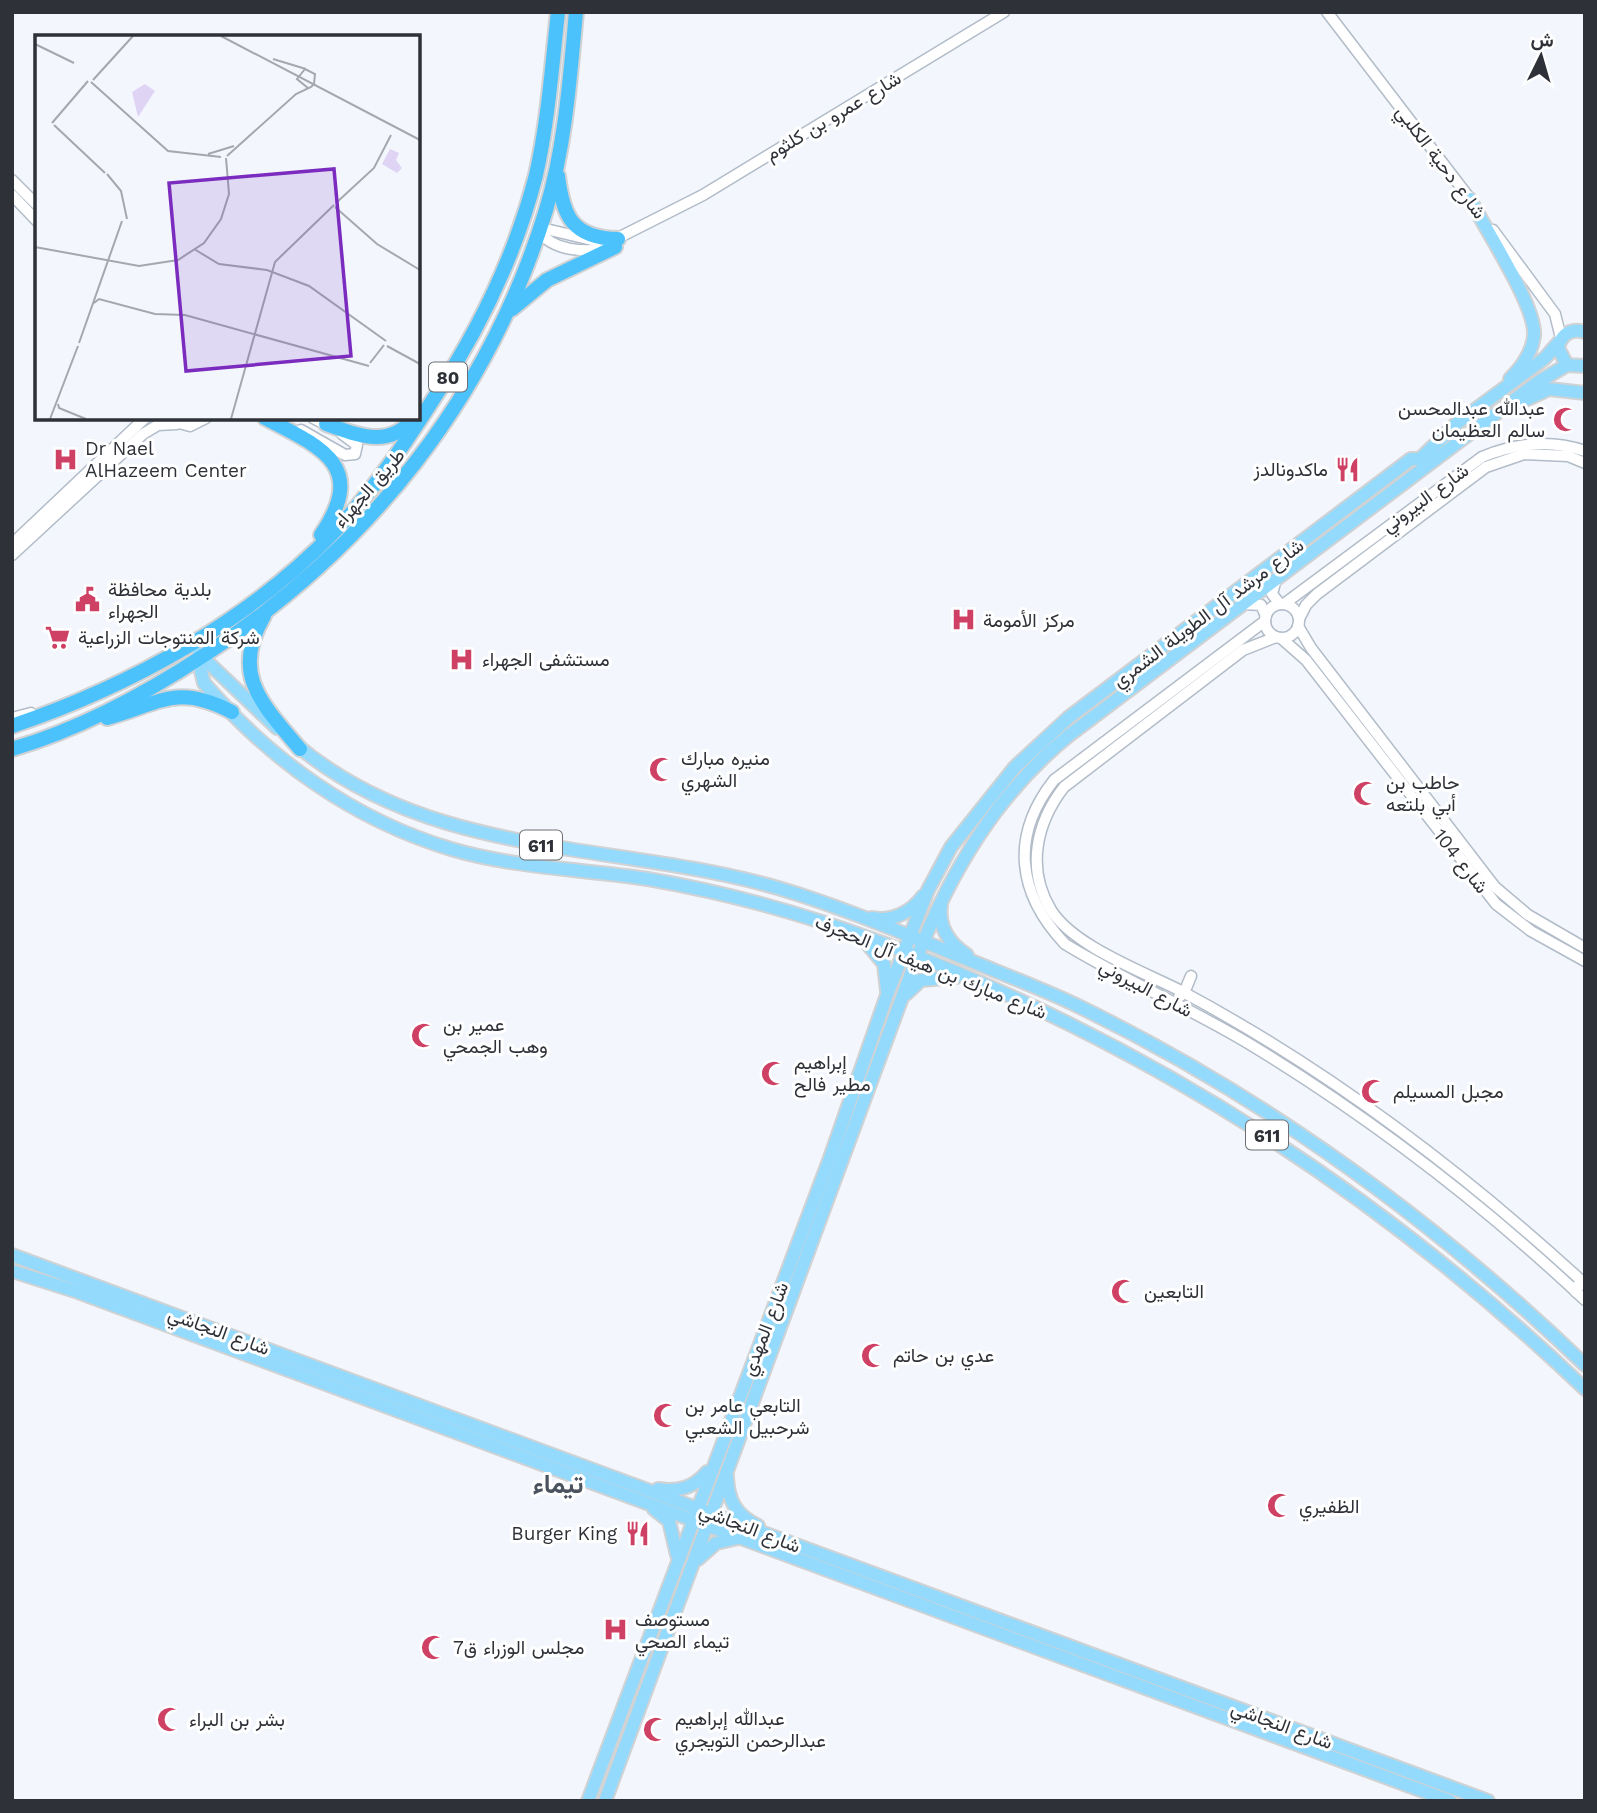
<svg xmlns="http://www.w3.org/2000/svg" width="1597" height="1813" viewBox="0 0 1597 1813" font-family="'Work Sans',Vazirmatn,sans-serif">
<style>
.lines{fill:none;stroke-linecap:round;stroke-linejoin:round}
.minor-casing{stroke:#b2bcc9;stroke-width:13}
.major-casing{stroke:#d1d2d3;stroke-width:16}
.highway-casing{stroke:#d1d2d3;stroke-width:18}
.minor{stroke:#fff;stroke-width:10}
.major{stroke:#94dafd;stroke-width:12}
.highway{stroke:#4cc2fc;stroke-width:14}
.labels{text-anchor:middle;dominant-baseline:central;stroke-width:6;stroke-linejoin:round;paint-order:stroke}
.shield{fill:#fff;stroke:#6d6f73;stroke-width:2}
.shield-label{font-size:18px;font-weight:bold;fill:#2e3137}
.street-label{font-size:19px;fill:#2e3137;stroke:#fff}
.poi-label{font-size:19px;fill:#2e3137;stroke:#fff;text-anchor:start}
.district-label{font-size:26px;font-weight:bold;fill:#4a535e;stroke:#fff}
.inset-road{fill:none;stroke:#a4a8ae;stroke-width:2}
.view{fill:#7b2cbf;fill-opacity:0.15;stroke:#7b2cbf;stroke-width:3.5}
.inset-edge{fill:none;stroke:#2e3137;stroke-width:3.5}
</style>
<rect width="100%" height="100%" fill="#f3f7fd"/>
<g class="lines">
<defs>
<g id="minor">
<path d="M1327 12 1474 204"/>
<path d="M12 180 37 205"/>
<path d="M12 195 37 221"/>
<path d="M1493 230 1555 314 1561 338"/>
<path d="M539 231 550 230 596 241"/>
<path d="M539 231C553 251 583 252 605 249"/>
<path d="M614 240 703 195 1004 12"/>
<path d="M313 418 329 426"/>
<path d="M172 421 190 426 206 418"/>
<path d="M301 430 345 455 355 454 357 445 342 434"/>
<path d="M12 544 145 418"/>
<path d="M12 555 143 434 158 425 177 424"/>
<path d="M1276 579 1272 594 1280 604"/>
<path d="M1243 604 1261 605 1266 616"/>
<path d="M1284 604 1482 457C1516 443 1549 439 1585 451"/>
<circle cx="1282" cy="621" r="17"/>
<path d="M1299 619 1306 605 1317 594 1486 467 1524 454 1568 456 1585 463"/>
<path d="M1265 621 1054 780C1010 836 1017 893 1065 944 1127 982 1195 1010 1256 1048 1375 1121 1484 1205 1585 1300"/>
<path d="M1298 626 1311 648 1495 887 1528 915 1585 948"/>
<path d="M1276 637 1243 650 1064 787C1036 823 1026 869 1051 910 1073 946 1144 972 1181 991 1329 1070 1462 1171 1585 1284L1577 1286 1576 1292"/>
<path d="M1281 638 1306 660 1496 904 1531 931 1585 961"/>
<path d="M12 718 31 713"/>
<path d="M1179 997 1184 993 1191 976"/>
</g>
<g id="major">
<path d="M1470 199C1485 229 1537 307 1534 336 1532 353 1522 367 1510 379"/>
<path d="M1585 332C1571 328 1561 334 1558 348L1567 365 1585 366"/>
<path d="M1523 401 1549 389 1585 393"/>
<path d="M199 654 277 728"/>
<path d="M203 657 201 671 204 683C270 760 354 820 451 849 515 868 583 869 648 879 729 893 808 915 885 944 1149 1043 1382 1195 1585 1389"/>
<path d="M293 742C430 860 615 841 778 888 842 907 903 933 964 958 1002 974 1041 988 1078 1006 1267 1098 1434 1220 1585 1365"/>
<path d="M941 904C938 926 948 943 967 955"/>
<path d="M872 918C892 922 912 912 923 896"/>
<path d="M864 940 884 964 887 991"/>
<path d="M906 994 921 980 956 977"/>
<path d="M12 1255 1488 1801"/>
<path d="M12 1271 78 1292 1450 1801"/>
<path d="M727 1477C728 1501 736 1515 758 1526"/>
<path d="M658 1489C678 1492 694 1488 707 1472"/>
<path d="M654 1509 669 1521 677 1555"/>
<path d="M698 1559 716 1543 738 1538"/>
<path d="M588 1801 830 1158 887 995 928 890 951 847 1015 767 1068 718 1411 459H1420L1456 424 1545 358 1559 342"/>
<path d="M605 1801 917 957C951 871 996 795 1068 736L1538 382 1567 365"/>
</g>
<g id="highway">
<path d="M558 176C563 216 572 238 618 239"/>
<path d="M512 309 547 280 615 247"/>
<path d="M265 418C324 448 367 467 321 535"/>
<path d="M326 424C358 435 387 449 414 419"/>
<path d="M264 616C230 674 262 704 300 749"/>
<path d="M107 718C161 703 177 683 232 712"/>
<path d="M12 726C130 686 248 622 335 531 374 490 406 442 436 395 480 328 516 253 536 175 548 122 552 66 558 12"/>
<path d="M12 749C81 729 147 693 206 654 368 548 489 397 546 210 565 147 570 78 576 12"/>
</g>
</defs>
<!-- minor casing -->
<use href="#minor" class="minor-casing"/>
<!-- major casing -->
<use href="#major" class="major-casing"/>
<!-- highway casing -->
<use href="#highway" class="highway-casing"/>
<!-- minor -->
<use href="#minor" class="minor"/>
<!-- major -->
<use href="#major" class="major"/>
<!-- highway -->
<use href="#highway" class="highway"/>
</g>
<!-- icons -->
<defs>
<symbol id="mosque-bare" viewBox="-9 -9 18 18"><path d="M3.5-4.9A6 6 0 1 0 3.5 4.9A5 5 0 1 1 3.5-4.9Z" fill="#cf4065" stroke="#fff" stroke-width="2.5" paint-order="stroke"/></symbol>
<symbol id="hospital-bare" viewBox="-9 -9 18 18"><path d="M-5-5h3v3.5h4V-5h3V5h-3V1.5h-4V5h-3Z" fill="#cf4065" stroke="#fff" stroke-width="2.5" paint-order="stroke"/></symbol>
<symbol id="restaurant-bare" viewBox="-9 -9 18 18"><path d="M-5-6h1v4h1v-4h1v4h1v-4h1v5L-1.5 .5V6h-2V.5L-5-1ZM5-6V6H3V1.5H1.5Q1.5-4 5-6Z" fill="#cf4065" stroke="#fff" stroke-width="2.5" paint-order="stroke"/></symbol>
<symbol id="civic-bare" viewBox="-9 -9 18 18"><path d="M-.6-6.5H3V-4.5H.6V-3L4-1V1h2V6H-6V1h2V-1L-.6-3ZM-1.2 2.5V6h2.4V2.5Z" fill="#cf4065" stroke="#fff" stroke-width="2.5" paint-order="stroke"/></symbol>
<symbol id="supermarket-bare" viewBox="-9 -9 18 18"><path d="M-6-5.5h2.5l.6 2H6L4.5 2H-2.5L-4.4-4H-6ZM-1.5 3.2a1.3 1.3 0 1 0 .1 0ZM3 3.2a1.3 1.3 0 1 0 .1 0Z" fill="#cf4065" stroke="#fff" stroke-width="2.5" paint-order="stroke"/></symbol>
</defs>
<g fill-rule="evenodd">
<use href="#mosque-bare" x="1548" y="402" width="35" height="35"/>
<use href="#hospital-bare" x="48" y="442" width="35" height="35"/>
<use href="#restaurant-bare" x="1330" y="452" width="35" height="35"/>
<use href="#civic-bare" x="70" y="582" width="35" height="35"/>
<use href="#hospital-bare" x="946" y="602" width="35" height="35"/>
<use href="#supermarket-bare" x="40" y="620" width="35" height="35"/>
<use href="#hospital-bare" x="444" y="642" width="35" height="35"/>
<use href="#mosque-bare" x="644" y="752" width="35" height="35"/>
<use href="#mosque-bare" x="1348" y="776" width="35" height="35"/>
<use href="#mosque-bare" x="406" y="1018" width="35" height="35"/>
<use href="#mosque-bare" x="756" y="1056" width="35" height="35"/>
<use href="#mosque-bare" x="1356" y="1074" width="35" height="35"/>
<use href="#mosque-bare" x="1106" y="1274" width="35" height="35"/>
<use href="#mosque-bare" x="856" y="1338" width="35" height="35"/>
<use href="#mosque-bare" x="648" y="1398" width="35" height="35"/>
<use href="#mosque-bare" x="1262" y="1488" width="35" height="35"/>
<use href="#restaurant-bare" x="620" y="1516" width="35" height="35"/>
<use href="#hospital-bare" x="598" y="1612" width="35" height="35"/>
<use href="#mosque-bare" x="416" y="1630" width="35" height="35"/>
<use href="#mosque-bare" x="152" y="1702" width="35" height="35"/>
<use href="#mosque-bare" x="638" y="1712" width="35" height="35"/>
</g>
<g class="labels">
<!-- shield labels -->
<g class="shield">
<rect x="429" y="362.5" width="38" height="29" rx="5"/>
<rect x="520" y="830.5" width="42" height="29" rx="5"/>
<rect x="1246" y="1120.5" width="42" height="29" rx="5"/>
</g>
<g class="shield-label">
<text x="448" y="377">80</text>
<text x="541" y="845">611</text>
<text x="1267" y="1135">611</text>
</g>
<!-- street labels -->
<g class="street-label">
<text transform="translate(833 116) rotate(-31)">شارع عمرو بن كلثوم</text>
<text transform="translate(1441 162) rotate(53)">شارع دحية الكلبي</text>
<text transform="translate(369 488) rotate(-49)">طريق الجهراء</text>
<text transform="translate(1425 498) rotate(-36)">شارع البيروني</text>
<text transform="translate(1208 613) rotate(-37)">شارع مرشد آل الطويلة الشمري</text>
<text transform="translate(1461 861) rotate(52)">شارع 104</text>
<text transform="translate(931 967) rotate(22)">شارع مبارك بن هيف آل الحجرف</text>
<text transform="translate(1146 988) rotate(28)">شارع البيروني</text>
<text transform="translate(765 1329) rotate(-69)">شارع المهدي</text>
<text transform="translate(219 1331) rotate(20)">شارع النجاشي</text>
<text transform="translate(750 1528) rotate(21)">شارع النجاشي</text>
<text transform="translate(1282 1725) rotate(20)">شارع النجاشي</text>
</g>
<!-- poi labels -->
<g class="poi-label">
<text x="1545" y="408" text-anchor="end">عبدالله عبدالمحسن<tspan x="1545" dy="22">سالم العظيمان</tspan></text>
<text x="85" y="448">Dr Nael<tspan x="85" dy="22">AlHazeem Center</tspan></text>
<text x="1328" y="469" text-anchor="end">ماكدونالدز</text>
<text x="108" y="589">بلدية محافظة<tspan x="108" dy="22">الجهراء</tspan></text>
<text x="983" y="620">مركز الأمومة</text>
<text x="78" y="637">شركة المنتوجات الزراعية</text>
<text x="482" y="659">مستشفى الجهراء</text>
<text x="681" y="758">منيره مبارك<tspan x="681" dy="22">الشهري</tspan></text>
<text x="1386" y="782">حاطب بن<tspan x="1386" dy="22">أبي بلتعه</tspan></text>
<text x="443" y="1024">عمير بن<tspan x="443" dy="22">وهب الجمحي</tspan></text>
<text x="794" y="1062">إبراهيم<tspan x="794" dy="22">مطير فالح</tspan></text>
<text x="1393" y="1091">مجبل المسيلم</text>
<text x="1144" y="1291">التابعين</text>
<text x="893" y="1355">عدي بن حاتم</text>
<text x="685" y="1405">التابعي عامر بن<tspan x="685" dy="22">شرحبيل الشعبي</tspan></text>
<text x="1299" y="1506">الظفيري</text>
<text x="617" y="1533" text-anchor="end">Burger King</text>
<text x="635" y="1619">مستوصف<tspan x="635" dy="22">تيماء الصحي</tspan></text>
<text x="453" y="1647">مجلس الوزراء ق7</text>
<text x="675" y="1718">عبدالله إبراهيم<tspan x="675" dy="22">عبدالرحمن التويجري</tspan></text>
<text x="189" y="1719">بشر بن البراء</text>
</g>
<!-- district labels -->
<g class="district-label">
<text x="558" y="1484">تيماء</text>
</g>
</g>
<!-- overview -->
<g transform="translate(35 35)">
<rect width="385" height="385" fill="#f3f7fd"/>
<path d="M110 49 120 56 103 82 97 57ZM355 114 364 118 361 125 367 133 362 138 347 129Z" fill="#e0d4f5"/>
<path class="inset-road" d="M186 1 385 105M0 9 39 28M238 24 271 34M58 45 98 1M56 47 133 116 186 122M17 88 53 46M19 90 70 138M173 119 199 111M192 121 261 59 276 52 279 49 280 39 270 34 262 44 273 53M72 139 86 156 92 184M301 168 339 133 356 100M300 172 342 209 385 235M0 212 104 231 143 225 169 208 186 184 194 159 191 123M159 214 184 229 232 235 274 251 351 306M59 268 64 264 120 279 150 280 334 331M44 308 87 186M352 311 385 329M335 328 349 310M23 369 24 373 51 384M15 384 43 311M196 384 240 227 299 170"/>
<path class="view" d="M299 134 316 321 151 336 134 148Z"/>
<rect width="385" height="385" class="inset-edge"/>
</g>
<!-- border -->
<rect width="1597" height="1813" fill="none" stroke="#2e3137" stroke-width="28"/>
<!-- north arrow -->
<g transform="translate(1541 56) rotate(5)" stroke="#ffffff" stroke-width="5" paint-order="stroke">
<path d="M0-5L12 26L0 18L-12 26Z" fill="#2e3137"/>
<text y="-10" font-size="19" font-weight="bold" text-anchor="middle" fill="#2e3137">ش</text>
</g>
</svg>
